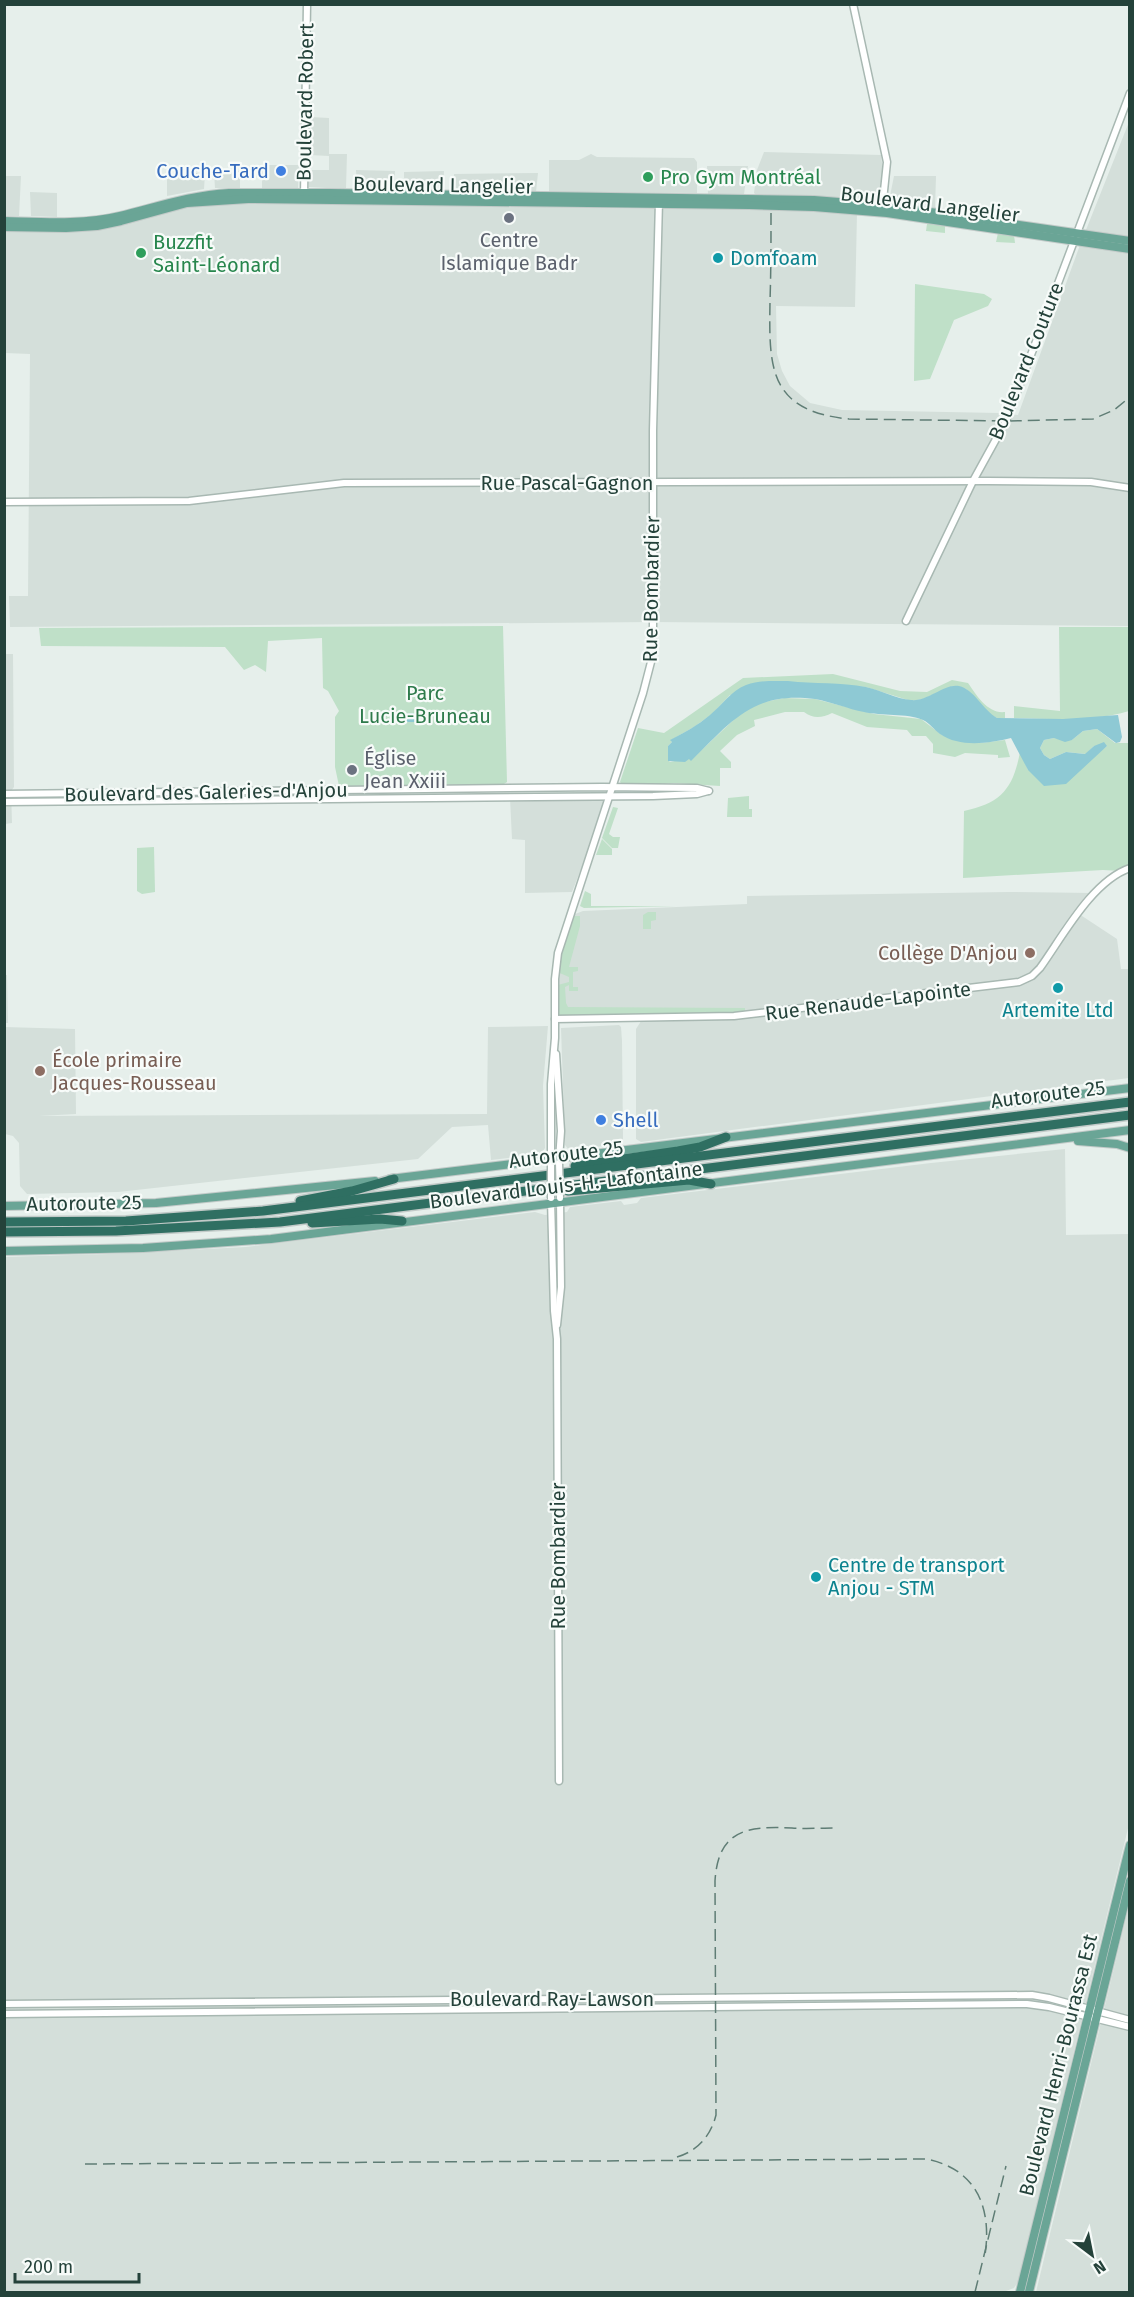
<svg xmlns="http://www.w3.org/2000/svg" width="1134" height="2297" viewBox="0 0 1134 2297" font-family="'Fira Sans',sans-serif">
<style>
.built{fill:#d4dfda}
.green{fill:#bfe0c8}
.water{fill:#8ec9d4}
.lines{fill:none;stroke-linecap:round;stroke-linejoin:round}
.minor-casing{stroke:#a8b8b2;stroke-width:9}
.major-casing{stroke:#c2cac8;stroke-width:10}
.highway-casing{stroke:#c2cac8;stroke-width:12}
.minor{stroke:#fff;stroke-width:6}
.major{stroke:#6aa596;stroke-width:8}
.highway{stroke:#2f6f62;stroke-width:9}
.rail{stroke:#5f7d75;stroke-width:1.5;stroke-dasharray:12 6;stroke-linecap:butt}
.minor-bridge-casing{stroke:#a8b8b2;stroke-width:9;stroke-linecap:butt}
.minor-bridge{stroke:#fff;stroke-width:6}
.shop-dot{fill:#3f7fe0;stroke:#f7fbf9;stroke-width:2}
.leisure-dot{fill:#2e9e5b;stroke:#f7fbf9;stroke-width:2}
.worship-dot{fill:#6b7280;stroke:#f7fbf9;stroke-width:2}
.culture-dot{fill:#0f9aa8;stroke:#f7fbf9;stroke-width:2}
.education-dot{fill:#8d6e63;stroke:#f7fbf9;stroke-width:2}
.labels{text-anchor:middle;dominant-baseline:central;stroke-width:4.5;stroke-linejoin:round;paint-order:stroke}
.street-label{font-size:20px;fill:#24423a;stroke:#f7fbf9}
.shop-label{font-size:20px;fill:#366cbe;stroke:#f7fbf9;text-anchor:end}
.leisure-label{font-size:20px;fill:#27864d;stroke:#f7fbf9;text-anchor:start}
.worship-label{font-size:20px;fill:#5b616d;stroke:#f7fbf9}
.culture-label{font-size:20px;fill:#0d838f;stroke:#f7fbf9;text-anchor:start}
.park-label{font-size:20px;fill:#2d7a4b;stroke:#f7fbf9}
.education-label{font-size:20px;fill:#785e54;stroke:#f7fbf9;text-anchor:end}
</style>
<rect width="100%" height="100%" fill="#e6efeb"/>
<!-- built -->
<g class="built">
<path d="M310 117 329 118V154H347L346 188 344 189 309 187V170H329V156L310 155Z"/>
<path d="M1129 122V626L654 622 10 627 9 596H28L30 354 5 353V230L206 204 264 201 643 209H784L857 213 855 307 776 306 777 354 782 371 790 386 810 403 842 410 999 413 1018 415 1080 245Z"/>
<path d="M764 152 881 155 883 171 879 199 877 201 756 195 754 193 757 170Z"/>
<path d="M591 154 597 157 694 158 697 162V193L549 192V160H579Z"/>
<path d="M269 165H299L298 188H262V171Z"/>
<path d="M707 166H748L744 194H708Z"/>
<path d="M356 170 395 171 394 188 392 189H357Z"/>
<path d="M214 171H240V188H215Z"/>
<path d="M444 171 443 191 404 189V172Z"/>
<path d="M186 173H205L204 189 167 196V177H186Z"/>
<path d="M538 173 536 192 454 190V174Z"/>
<path d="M5 176H21L19 216H5Z"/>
<path d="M894 176H936L935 209 891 203 889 201Z"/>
<path d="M30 192 57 193V217L31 216Z"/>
<path d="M4 654H13L14 787 11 791 12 823 5 824V831Z"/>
<path d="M609 797 572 892 525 893V840L512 839 510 798Z"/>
<path d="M1008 892 1093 893 1079 914 1117 939 1121 969H1129V1078L641 1142 636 1139V1029L643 1018 555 1019V979L570 916 583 911 747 904V896Z"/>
<path d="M5 975H7L8 1023H5Z"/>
<path d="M619 1025 621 1027 622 1041 623 1141 621 1144 569 1150 565 1145 561 1028Z"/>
<path d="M548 1026 543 1086 545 1148 541 1154 491 1160 488 1125 452 1127 418 1159 118 1192 27 1194 20 1186 19 1143 13 1136 5 1134 4 1027 75 1029 76 1114 39 1116 487 1114 488 1027Z"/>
<path d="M1065 1149 1066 1235 1129 1234 1130 1820 1018 2282 1014 2288 1006 2291 923 2292H5L4 1257 109 1254 246 1247 535 1212 545 1215 567 1212 570 1207 621 1201 624 1205 637 1203 641 1198 931 1163Z"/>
<path d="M1129 1906V2292H1036Z"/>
</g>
<!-- green -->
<g class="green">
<path d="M929 222 945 225V233L926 231 927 224Z"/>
<path d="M998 233 1014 235 1015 243 996 242Z"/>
<path d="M915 284 984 294 992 299 988 306 954 320 930 379 914 381Z"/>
<path d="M503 626 507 782 504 784 339 786 335 767V717L339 711 328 691 323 688 322 638 268 641 266 672 255 665 244 670 225 647 41 646 39 628Z"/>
<path d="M1059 627H1129V711C1093 722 1052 719 1014 718V706L1060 711Z"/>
<path d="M833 674 900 691 927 692 952 680 968 683C977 696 988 714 1005 712V718H997L987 713 966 689 953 686 923 699 911 701 866 687 817 684 730 695 712 714 694 727 671 740 672 742 668 746 669 761 670 762 689 758 691 760 741 713 759 703 784 698 815 699 874 714 921 719 942 735 981 743 1005 740 1010 757 998 758V755L965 753 955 757 933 753V744L926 736H912L907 730 867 727 832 713C822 718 813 719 804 712H785L754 720 755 726 737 735 720 751 731 762V768H720V786L674 783 632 786 622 784 620 782 638 728 664 733 743 678Z"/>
<path d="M1097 729 1115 743H1129V868L1121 871 1103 870 963 878 964 811C1001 803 1013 789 1020 752L1028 770 1097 754 1107 746H1094L1086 754 1066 752 1050 759 1044 755 1040 748 1044 740 1054 738 1072 740 1083 731Z"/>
<path d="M749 796V809H752V817H727L728 798Z"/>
<path d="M613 807 618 808 609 834 613 837H620L618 848H612L602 838Z"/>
<path d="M602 839 612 849V855H596Z"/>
<path d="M154 847 155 892 142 894 137 891V848Z"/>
<path d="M585 891 591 894V906H676L584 908 580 906Z"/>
<path d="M648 912H656V920L651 921V929H643V915Z"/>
<path d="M570 916H580V926L569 967H578V971L573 972V987H578V991H569V985L565 987 566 1003 568 1007 745 1008V1015L555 1019 554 986 569 982V977L555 971Z"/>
</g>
<!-- water -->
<g class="water">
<path d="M788 681C814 684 841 682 866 687 881 690 896 699 911 700 927 702 945 683 959 686 974 689 983 710 997 718L1063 719 1118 715 1122 737 1120 742 1116 743 1097 729 1083 731 1072 740 1065 742 1054 738 1044 740 1040 748 1044 755 1050 759 1066 752 1085 754 1094 746 1104 742 1107 746 1066 784 1044 786 1028 770 1011 738C990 743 960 748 940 734 934 730 930 723 923 720 907 713 881 716 864 712 848 709 832 702 815 699 753 691 732 721 691 761L689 759 685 762 668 761V746L672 742 670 740C684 733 698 725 710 715 722 705 731 691 746 685 760 680 774 681 788 681Z"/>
<path d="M414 713 415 722H399V714Z"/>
</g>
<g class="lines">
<defs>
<g id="minor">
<path d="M853 4 887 162 882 210"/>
<path d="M304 196 307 4"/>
<path d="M4 502 189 501 344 483 987 481 1091 482 1130 488"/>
<path d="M906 621 973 481 1006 421 1130 93"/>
<path d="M4 794 602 787 697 788 709 791"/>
<path d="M4 802 653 796 697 794 708 791"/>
<path d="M555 1019 734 1016 1019 982 1032 976 1040 968C1063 936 1092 881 1130 868"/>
<path d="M556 1054 561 1131 559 1160"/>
<path d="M551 1162V1084L555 1038V979L558 953 643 693 651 662 653 635V431L659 201"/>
<path d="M551 1200 554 1311 557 1339 559 1781"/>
<path d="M557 1325 561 1287 560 1200"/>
<path d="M4 2004 1032 1995 1049 1998 1130 2020"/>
<path d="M4 2014 1027 2004 1049 2007 1130 2027"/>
</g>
<g id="major">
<path d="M4 221C42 222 83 225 120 216 157 207 191 195 229 193H330L814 200 889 206 1130 241"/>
<path d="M4 227 66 228 97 226 121 221 187 203 248 199 749 205 814 207 887 213 1130 249"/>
<path d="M1078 1141 1117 1144 1130 1148"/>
<path d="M390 1179 1130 1088"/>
<path d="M4 1206 156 1203 375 1181"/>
<path d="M4 1251 143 1248 271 1239 1130 1130"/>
<path d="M1020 2292 1130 1845"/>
<path d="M1029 2292 1130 1881"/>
</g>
<g id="highway">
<path d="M575 1166 678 1151 700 1147 726 1137"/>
<path d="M568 1191 689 1180 711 1184"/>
<path d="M300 1201 352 1191 394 1179"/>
<path d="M4 1222 126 1221 263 1211 1130 1102"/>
<path d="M312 1223 380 1219 402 1221"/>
<path d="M4 1232 116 1231 280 1222 1130 1115"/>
</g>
</defs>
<!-- minor casing -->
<use href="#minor" class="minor-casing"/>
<!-- major casing -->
<use href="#major" class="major-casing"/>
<!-- highway casing -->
<use href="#highway" class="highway-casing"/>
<!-- minor -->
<use href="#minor" class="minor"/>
<!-- major -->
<use href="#major" class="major"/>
<!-- highway -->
<use href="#highway" class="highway"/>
<!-- rail -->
<g class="rail">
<path d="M771 213C771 242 771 271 770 301 769 367 768 411 849 419L1006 421 1093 419 1114 410 1130 397"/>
<path d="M677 2157C698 2151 711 2135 716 2115L715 1881C718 1829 748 1826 792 1828 806 1829 821 1828 835 1828"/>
<path d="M85 2164 926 2159C977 2169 992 2208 985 2255"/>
<path d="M975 2292 1006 2166"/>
</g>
<defs>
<g id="minor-bridge">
<path d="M559 1163 560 1198"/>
<path d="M551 1164V1198"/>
</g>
</defs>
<!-- minor-bridge casing -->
<use href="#minor-bridge" class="minor-bridge-casing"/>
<!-- minor-bridge -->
<use href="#minor-bridge" class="minor-bridge"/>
</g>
<!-- markers -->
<g class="shop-dot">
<circle cx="281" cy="171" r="6"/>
<circle cx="601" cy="1120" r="6"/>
</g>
<g class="leisure-dot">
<circle cx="648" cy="177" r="6"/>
<circle cx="141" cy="253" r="6"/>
</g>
<g class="worship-dot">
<circle cx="509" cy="218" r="6"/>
<circle cx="352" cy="770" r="6"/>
</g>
<g class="culture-dot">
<circle cx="718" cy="258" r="6"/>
<circle cx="1058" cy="988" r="6"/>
<circle cx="816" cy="1577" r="6"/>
</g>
<g class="education-dot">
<circle cx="1030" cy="953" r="6"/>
<circle cx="40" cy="1071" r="6"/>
</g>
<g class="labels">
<!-- street labels -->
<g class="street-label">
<text transform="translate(305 102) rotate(-89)">Boulevard Robert</text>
<text transform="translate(443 185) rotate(1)">Boulevard Langelier</text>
<text transform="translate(930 204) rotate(7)">Boulevard Langelier</text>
<text transform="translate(1026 361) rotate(-68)">Boulevard Couture</text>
<text x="567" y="483">Rue Pascal-Gagnon</text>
<text transform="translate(651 589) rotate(-89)">Rue Bombardier</text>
<text transform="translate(206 792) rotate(-1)">Boulevard des Galeries-d'Anjou</text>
<text transform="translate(868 1001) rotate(-7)">Rue Renaude-Lapointe</text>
<text transform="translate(1048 1094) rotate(-7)">Autoroute 25</text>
<text transform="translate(566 1154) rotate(-7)">Autoroute 25</text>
<text transform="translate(566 1185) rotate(-7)">Boulevard Louis-H.-Lafontaine</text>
<text transform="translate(84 1203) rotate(-1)">Autoroute 25</text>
<text transform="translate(558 1556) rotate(-90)">Rue Bombardier</text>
<text x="552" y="1999">Boulevard Ray-Lawson</text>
<text transform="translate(1058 2065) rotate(-76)">Boulevard Henri-Bourassa Est</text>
</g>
<!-- shop labels -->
<g class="shop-label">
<text x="269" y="171">Couche-Tard</text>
<text x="613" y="1120" text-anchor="start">Shell</text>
</g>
<!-- leisure labels -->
<g class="leisure-label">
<text x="660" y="177">Pro Gym Montréal</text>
<text x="153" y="242">Buzzfit<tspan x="153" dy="23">Saint-Léonard</tspan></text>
</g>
<!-- worship labels -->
<g class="worship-label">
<text x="509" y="240">Centre<tspan x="509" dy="23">Islamique Badr</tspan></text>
<text x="364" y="758" text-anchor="start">Église<tspan x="364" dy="23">Jean Xxiii</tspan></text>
</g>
<!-- culture labels -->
<g class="culture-label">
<text x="730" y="258">Domfoam</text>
<text x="1058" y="1010" text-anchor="middle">Artemite Ltd</text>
<text x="828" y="1565">Centre de transport<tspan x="828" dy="23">Anjou - STM</tspan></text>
</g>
<!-- park labels -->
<g class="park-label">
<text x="425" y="693">Parc<tspan x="425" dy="23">Lucie-Bruneau</tspan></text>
</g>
<!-- education labels -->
<g class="education-label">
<text x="1018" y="953">Collège D'Anjou</text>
<text x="52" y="1060" text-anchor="start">École primaire<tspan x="52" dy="23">Jacques-Rousseau</tspan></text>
</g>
</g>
<!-- border -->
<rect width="1134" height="2297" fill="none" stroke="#24423a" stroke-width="12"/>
<!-- north arrow -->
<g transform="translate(1092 2255) rotate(148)" stroke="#f7fbf9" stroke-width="4.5" paint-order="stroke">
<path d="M0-4.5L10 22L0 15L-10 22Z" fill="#24423a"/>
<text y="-9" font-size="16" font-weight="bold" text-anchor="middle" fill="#24423a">N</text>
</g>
<!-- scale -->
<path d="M15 2273v9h124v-9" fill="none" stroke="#24423a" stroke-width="3"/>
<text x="24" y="2273" font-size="18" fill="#24423a" stroke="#f7fbf9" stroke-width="4.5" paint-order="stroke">200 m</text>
</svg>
